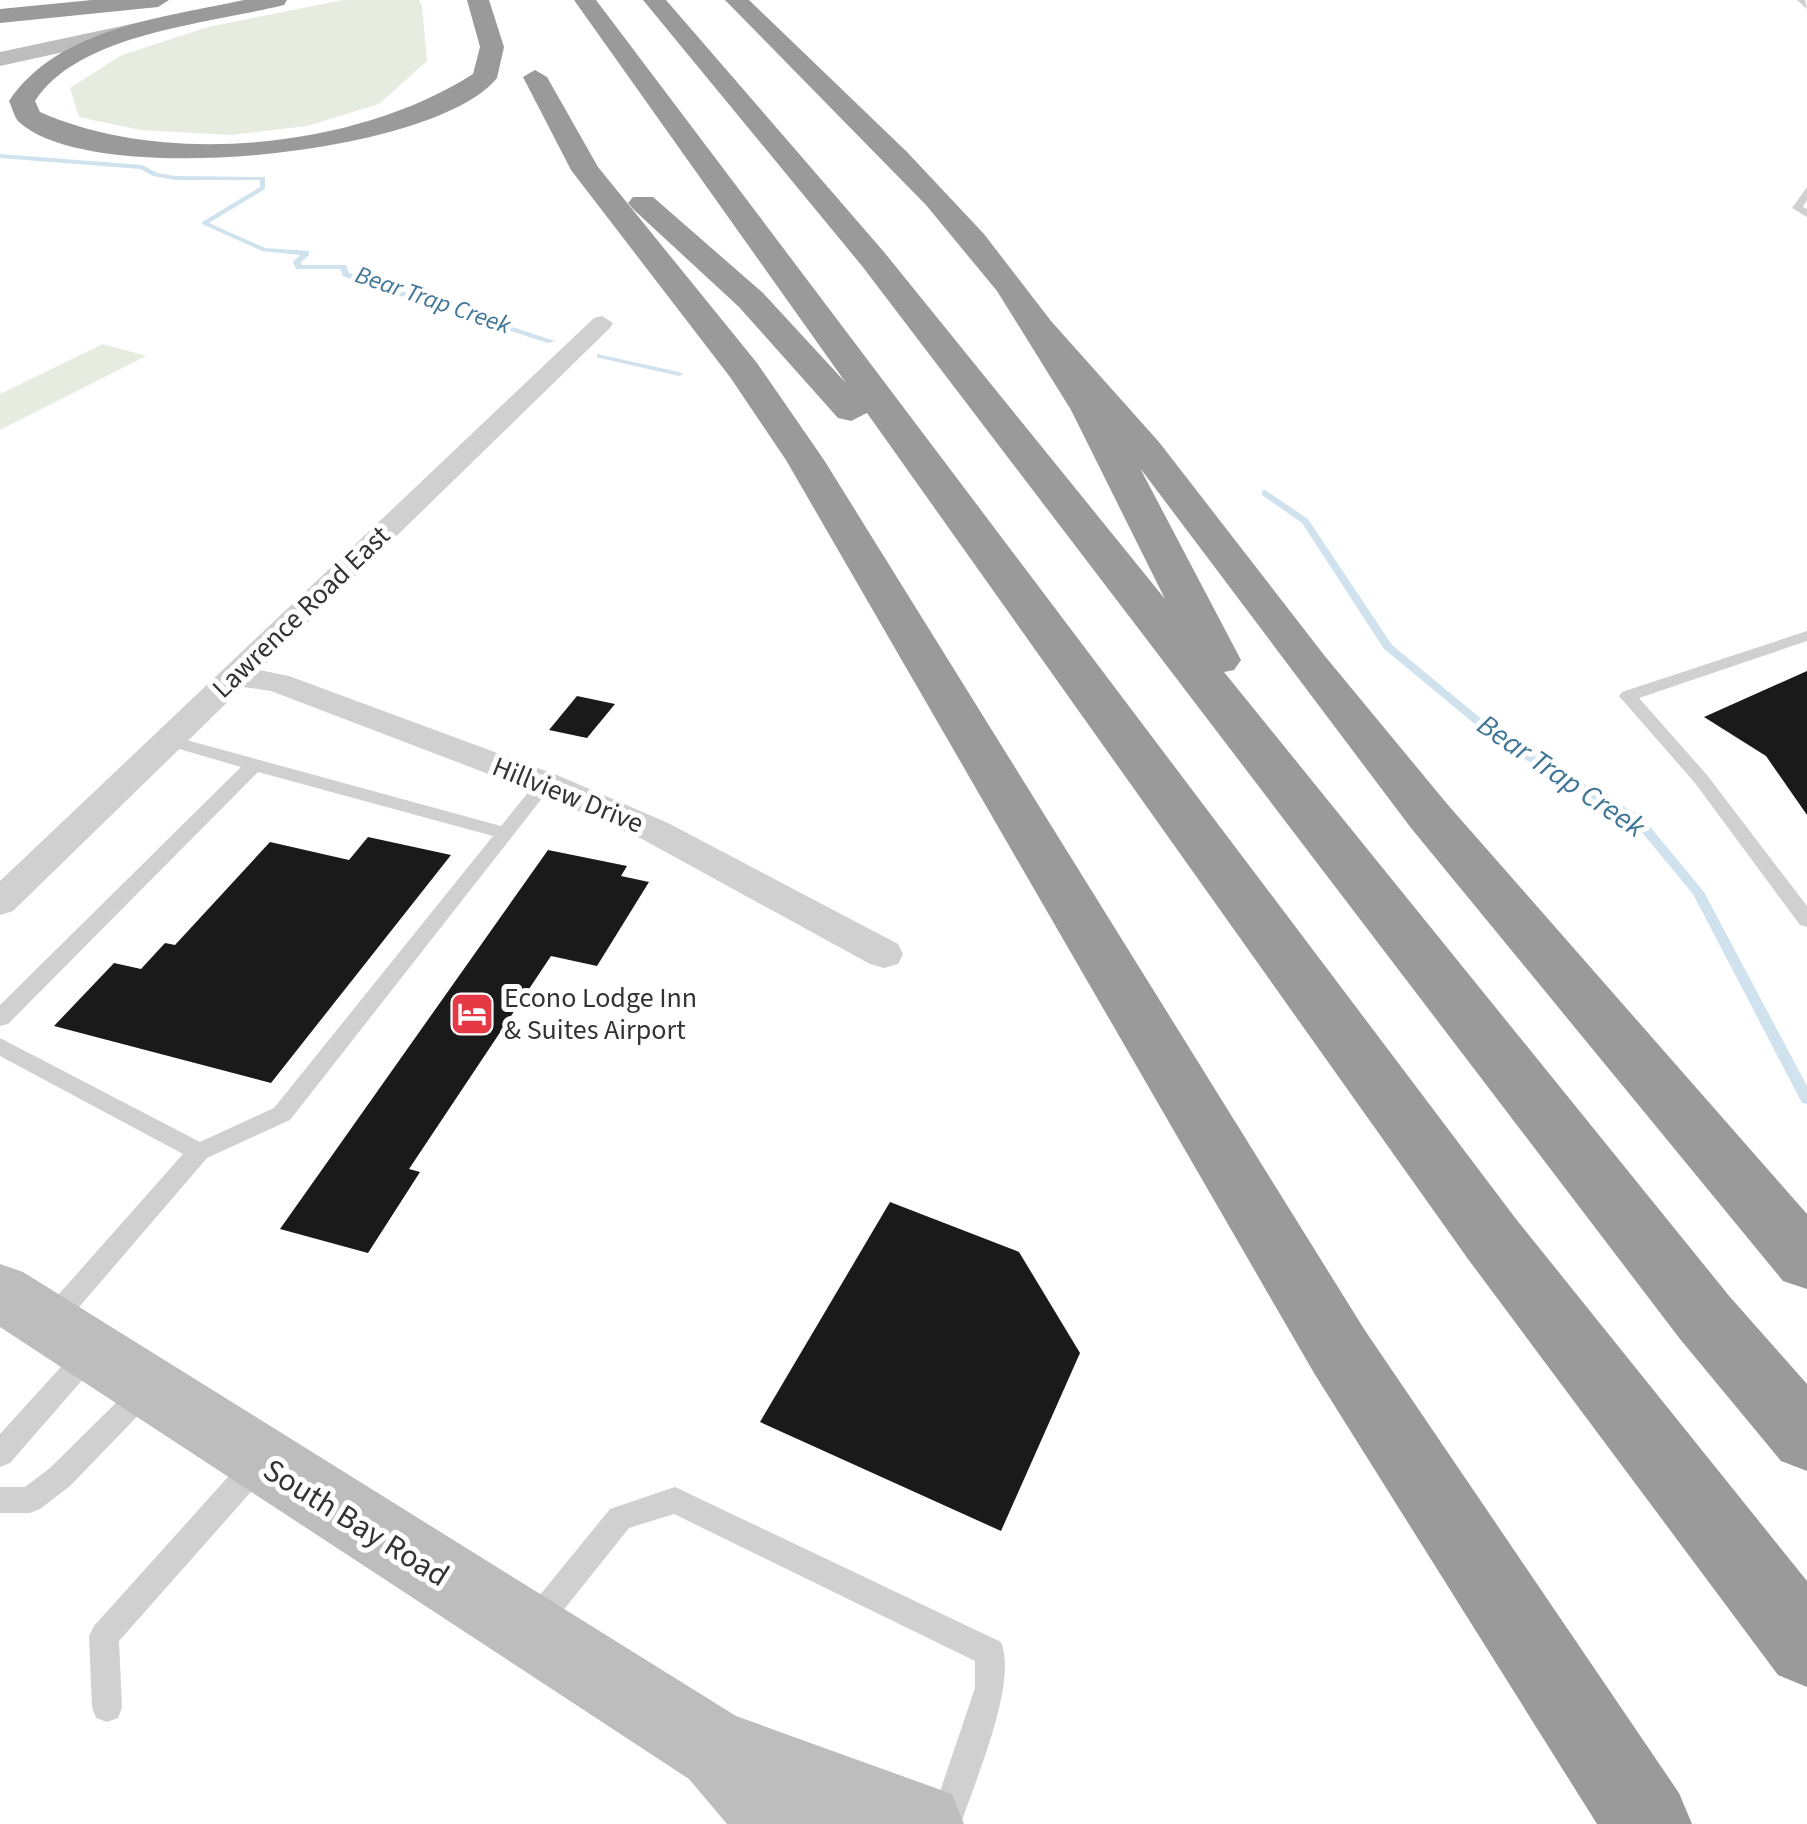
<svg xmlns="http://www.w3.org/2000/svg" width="1807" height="1824" viewBox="0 0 1807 1824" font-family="'Source Sans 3',sans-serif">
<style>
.green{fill:#e6ecdf}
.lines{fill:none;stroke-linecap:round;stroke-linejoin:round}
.stream{fill:#cfe2ee;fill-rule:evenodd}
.building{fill:#1a1a1a}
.lane{fill:#d0d0d0;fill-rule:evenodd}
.street{fill:#d0d0d0;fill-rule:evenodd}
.secondary{fill:#bdbdbd;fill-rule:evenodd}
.highway{fill:#9a9a9a;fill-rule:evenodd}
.labels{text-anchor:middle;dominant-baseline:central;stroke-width:10;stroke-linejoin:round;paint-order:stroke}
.far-water-label{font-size:25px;font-style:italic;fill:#3f7597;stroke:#fff}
.street-label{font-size:28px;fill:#333;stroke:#fff}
.poi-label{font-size:28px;fill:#333;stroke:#fff;text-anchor:start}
.water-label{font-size:30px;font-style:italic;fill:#3f7597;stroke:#fff}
.near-street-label{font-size:32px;fill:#333;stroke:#fff}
</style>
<rect width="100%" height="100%" fill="#fff"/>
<!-- green -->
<g class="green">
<path d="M343 0H419L422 7 427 61 379 104 307 126 231 135 140 130 79 117 70 88 122 55 208 27Z"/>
<path d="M103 344 146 356 0 430V394Z"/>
</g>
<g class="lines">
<!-- stream -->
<g class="stream">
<path d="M0 154 142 165 157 173 175 176 265 177V189L209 223 265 248 309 251V255L301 262 302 265H346L349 273 366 279 555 341 548 343 360 283 343 276 340 269H296L293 262 300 255 262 251 202 224V222L260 187V180H175L153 176 140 169 0 158Z"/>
<path d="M597 354 679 372 683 374 679 376 600 358H597Z"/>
<path d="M1265 490 1308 519 1392 645 1507 740 1642 817 1704 892 1807 1086V1104L1802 1103 1693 894 1634 823 1499 744 1384 649 1302 523 1262 495V491Z"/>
</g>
</g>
<!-- building -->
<g class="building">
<path d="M1807 671V815L1766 756 1704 717Z"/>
<path d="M577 696 615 704 587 738 549 730Z"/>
<path d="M368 837 451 855 271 1083 54 1026 114 963 141 969 165 943 175 945 270 842 349 860Z"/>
<path d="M548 850 627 866 621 876 649 882 597 966 551 956 409 1169 420 1172 368 1253 280 1229Z"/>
<path d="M890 1202 1019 1252 1080 1353 1001 1531 760 1422Z"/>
</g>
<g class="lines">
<!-- lane -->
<g class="lane">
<path d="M1797 0H1805L1807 9Z"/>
<path d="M1807 187V200L1803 207 1807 209V217L1792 208Z"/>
<path d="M1807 631V641L1639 698 1707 775 1807 906V927L1800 925 1695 783 1619 696 1622 692Z"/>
<path d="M168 735 501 826 539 779H551L554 783 290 1120 207 1158 62 1327 53 1330 44 1327 40 1319 44 1311 183 1154 0 1056V1038L200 1142 274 1108 493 836 258 772 8 1024 0 1026V1005L241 767 162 744 159 740 162 736Z"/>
<path d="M88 1344 97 1347 101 1355 97 1363 10 1463 0 1467V1434L79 1347Z"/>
<path d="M144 1380 153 1384 157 1392 153 1400 70 1486 40 1509 30 1513H0V1487H25L50 1468 135 1384Z"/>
<path d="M255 1454 265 1458 269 1467 265 1476 119 1641 122 1707 118 1718 107 1722 96 1718 92 1707 89 1636 94 1626 245 1458Z"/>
<path d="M675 1487 1001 1642C1018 1684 975 1780 961 1824H929L975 1688V1661L674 1514 629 1528 546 1632 536 1637 526 1632 521 1622 526 1612 610 1509Z"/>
</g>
<!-- street -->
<path class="street" d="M602 316 613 323 610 328 259 670 289 676 557 775 668 823 898 944 903 954 898 964 884 968 870 964 642 839 533 791 271 691 243 687 13 911 0 915V881L594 318Z"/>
<!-- secondary -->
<g class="secondary">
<path d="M244 0H283L273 6 0 66V52Z"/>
<path d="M0 1264 23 1272 736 1716 952 1794 964 1824H727L689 1779 0 1327Z"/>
</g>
<!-- highway -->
<g class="highway">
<path d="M92 0H169L158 7 0 23V9Z"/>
<path d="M245 0H287L284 5C211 23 78 33 35 101L40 112C166 168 358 148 473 74L480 47 467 0H489L504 47 497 78C436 155 92 190 19 122 14 117 12 107 9 101 58 28 164 17 245 0Z"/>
<path d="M574 0H596L1516 1219 1807 1581V1687L1778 1675 1468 1259 867 413 851 421 838 418 739 307 633 209 628 203 633 197H653L763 293 846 383Z"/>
<path d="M643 0H666L884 252 1165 599 1071 410 997 291 926 205 725 0H749L907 152 984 234 1051 321 1159 442 1324 655 1448 805 1807 1214V1289L1783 1281 1411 828 1140 468 1241 660 1234 670 1224 672 1730 1297 1807 1384V1471L1781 1461 1680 1339 862 266Z"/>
<path d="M535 70 547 77 598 167 757 363 824 460 1364 1329 1679 1793 1692 1824H1597L1314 1373 786 460 730 377 571 170 523 77Z"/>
</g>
</g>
<!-- icons -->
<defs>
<symbol id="hotel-square" viewBox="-11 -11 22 22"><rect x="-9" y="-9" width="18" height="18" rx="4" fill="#e63946" stroke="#fff"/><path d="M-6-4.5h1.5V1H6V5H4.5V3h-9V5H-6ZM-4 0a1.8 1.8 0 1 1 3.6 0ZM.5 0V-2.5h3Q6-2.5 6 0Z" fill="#fff"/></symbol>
</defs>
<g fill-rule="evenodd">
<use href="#hotel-square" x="447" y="989" width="50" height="50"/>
</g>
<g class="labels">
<!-- far-water labels -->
<g class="far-water-label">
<text transform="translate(433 300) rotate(19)">Bear Trap Creek</text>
</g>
<!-- street labels -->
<g class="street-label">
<text transform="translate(301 612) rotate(-44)">Lawrence Road East</text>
<text transform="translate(568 795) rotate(22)">Hillview Drive</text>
</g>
<!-- poi labels -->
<g class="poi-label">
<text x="504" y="998">Econo Lodge Inn<tspan x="504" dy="32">&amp; Suites Airport</tspan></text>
</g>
<!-- water labels -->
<g class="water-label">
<text transform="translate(1561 776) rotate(34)">Bear Trap Creek</text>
</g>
<!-- near-street labels -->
<g class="near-street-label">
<text transform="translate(356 1523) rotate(32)">South Bay Road</text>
</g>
</g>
</svg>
